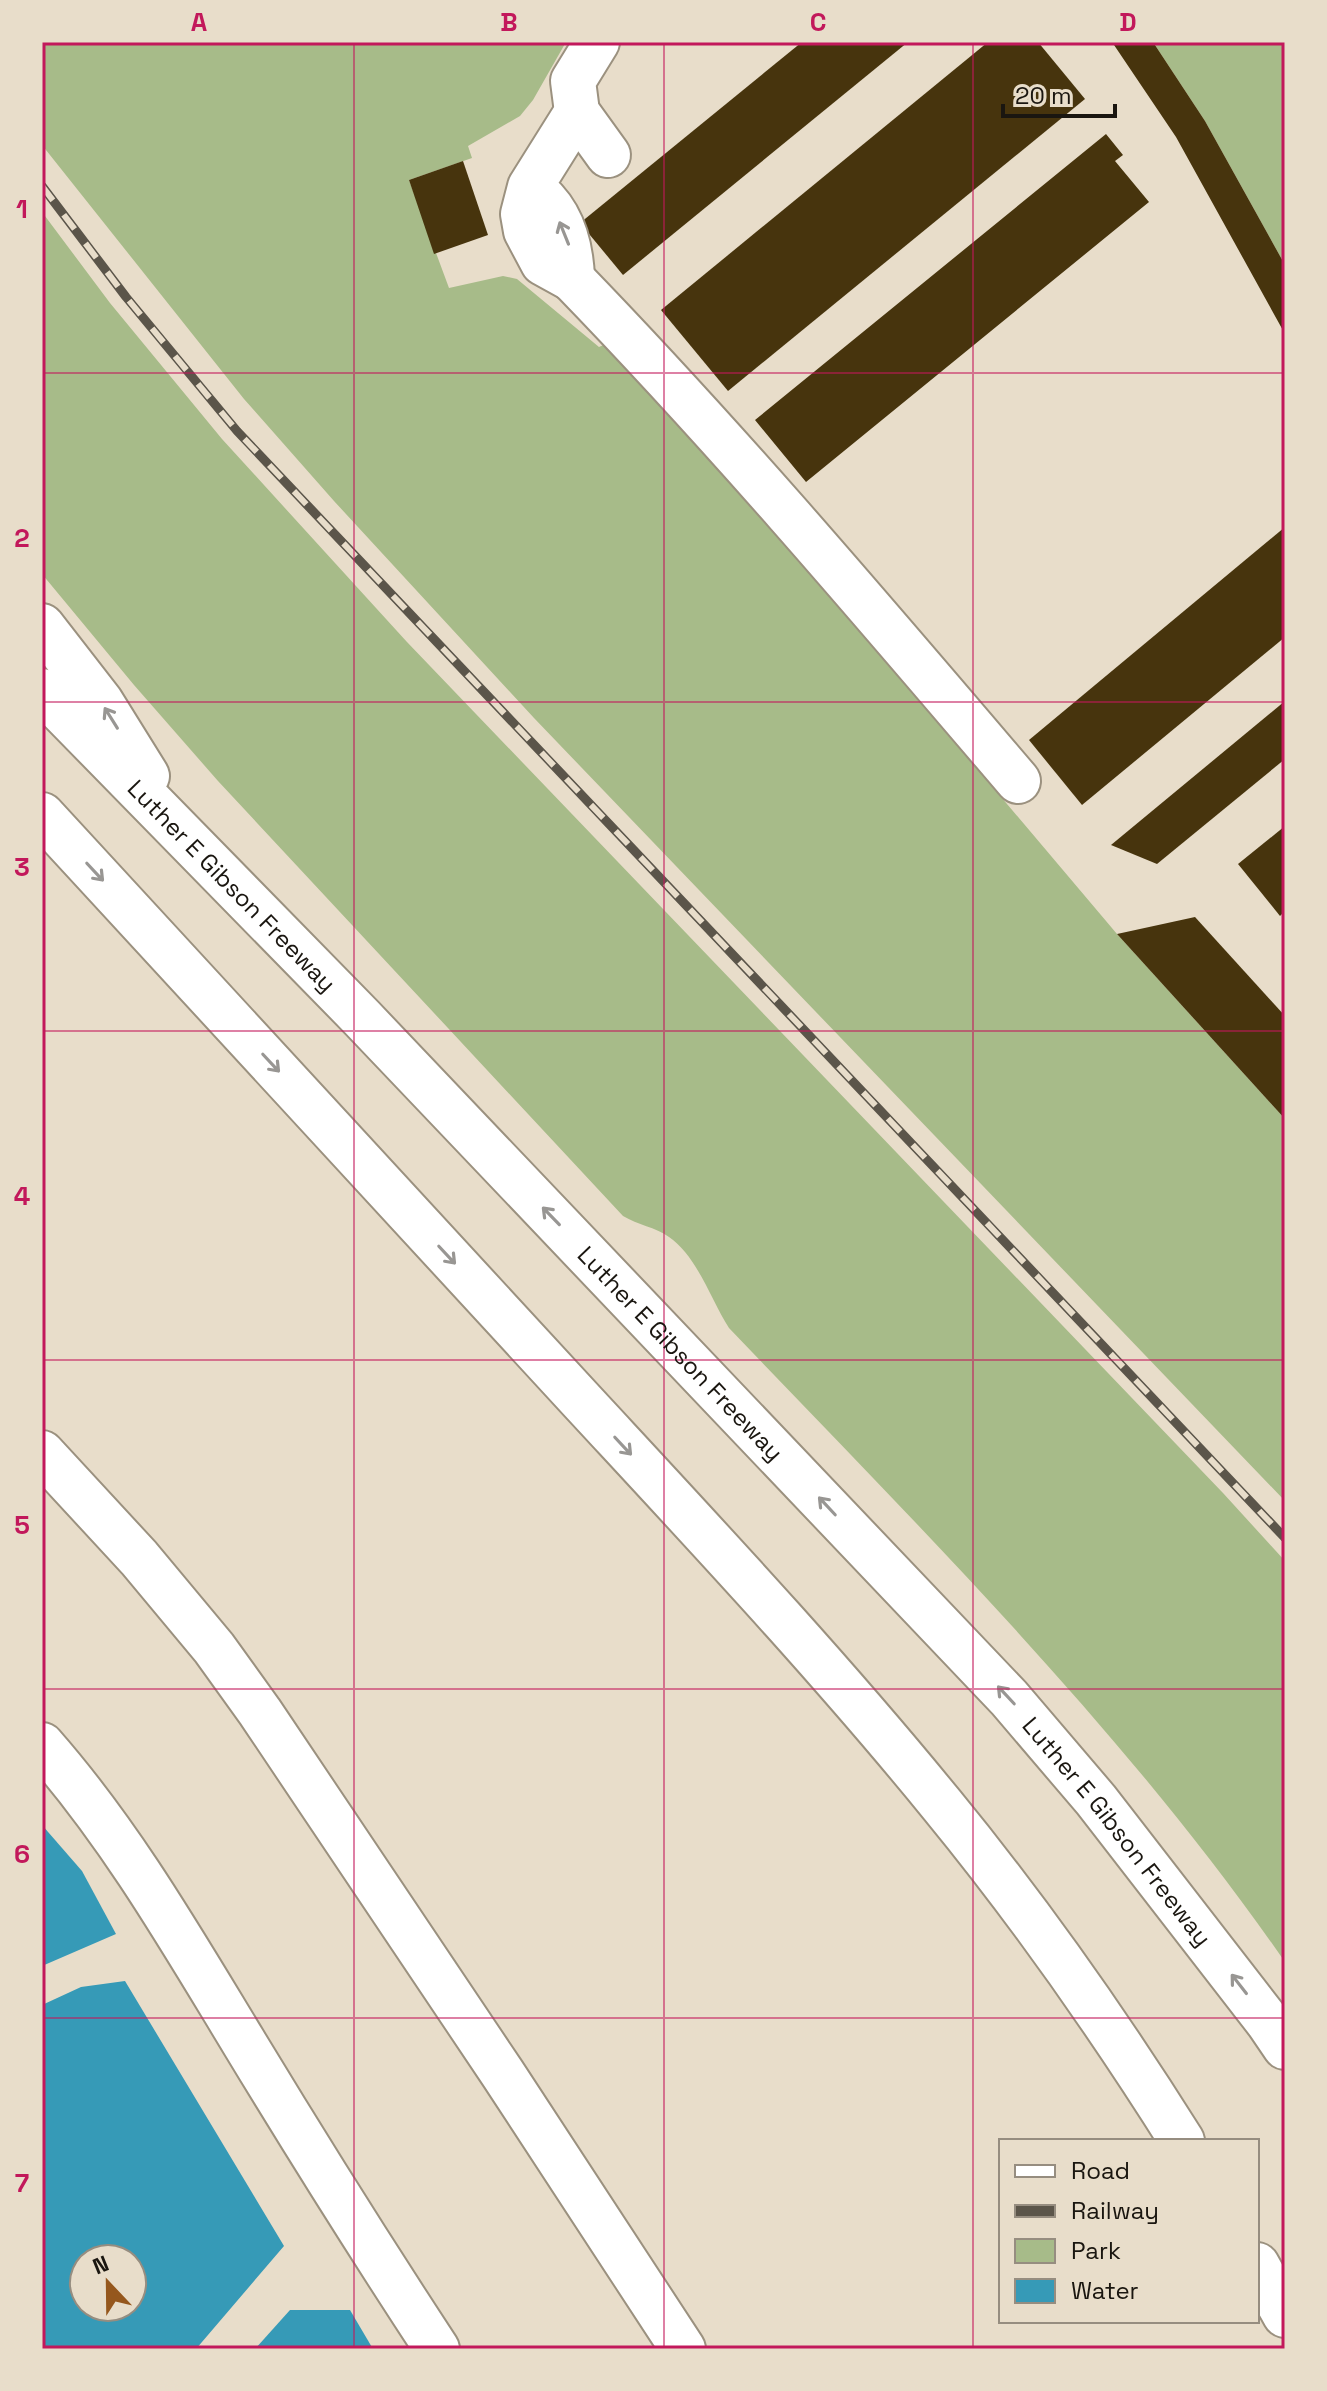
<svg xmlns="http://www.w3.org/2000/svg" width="1327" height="2391" viewBox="0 0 1327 2391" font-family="'Space Grotesk',sans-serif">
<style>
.green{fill:#a7bb89}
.water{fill:#369ab7;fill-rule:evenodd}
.building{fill:#47340d}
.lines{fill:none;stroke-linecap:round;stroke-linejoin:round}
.minor-casing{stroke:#9b917f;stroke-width:48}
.highway-casing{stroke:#9b917f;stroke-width:48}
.minor{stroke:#fff;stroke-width:44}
.highway{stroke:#fff;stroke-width:44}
.rail-casing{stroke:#5b554a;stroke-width:9}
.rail{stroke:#e8ddca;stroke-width:6;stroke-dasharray:18;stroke-linecap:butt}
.oneway{stroke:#989693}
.grid{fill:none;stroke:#c2185b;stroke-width:2;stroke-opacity:0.55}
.labels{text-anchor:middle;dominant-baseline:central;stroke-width:8;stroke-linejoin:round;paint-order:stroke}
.street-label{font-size:24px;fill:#1a1610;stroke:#e8ddca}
.neatline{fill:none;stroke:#c2185b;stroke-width:3}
.grid-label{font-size:26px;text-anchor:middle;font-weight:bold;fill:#c2185b}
</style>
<rect width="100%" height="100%" fill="#e8ddca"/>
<!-- green -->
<g class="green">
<path d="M42 42H566L533 100 520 116 468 146 472 158 409 180 449 288 503 276 517 279 599 347 610 342 749 499 1117 934 1285 1119V1501L534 718 334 501 244 399 42 145Z"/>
<path d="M1153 42H1281L1285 48V265L1205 121Z"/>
<path d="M42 212 110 303 222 439 407 642 1223 1493 1285 1561V1962C1125 1731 923 1531 729 1328 711 1300 697 1256 669 1237 655 1227 638 1225 623 1216L218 781 134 685 42 574Z"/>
</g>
<!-- water -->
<g class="water">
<path d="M42 1825 82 1871 116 1934 42 1966Z"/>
<path d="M125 1981 284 2246 196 2349H42V2005L81 1987ZM84 2259H132V2307H84Z"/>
<path d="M290 2310H350L373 2349H255Z"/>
</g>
<!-- building -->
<g class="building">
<path d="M802 42H908L623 275 580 223Z"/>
<path d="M988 42H1038L1085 99 728 391 661 310Z"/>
<path d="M1112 42H1153L1205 121 1285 265V334L1176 137Z"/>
<path d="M1106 134 1123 155 1115 161 1149 202 806 482 755 420Z"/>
<path d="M463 161 488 235 434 254 409 180Z"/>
<path d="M1285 527V637L1082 805 1029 740Z"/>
<path d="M1285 701V759L1157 864 1111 845Z"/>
<path d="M1285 826V911L1280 916 1238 864Z"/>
<path d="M1195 917 1285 1016V1119L1117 934Z"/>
</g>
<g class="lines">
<defs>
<g id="minor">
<path d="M597 42 573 81 577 112 608 155"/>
<path d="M530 187C561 209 571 243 572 279L543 263 526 231 523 214 530 187 577 112"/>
<path d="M572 279C728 440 872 610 1018 781"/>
<path d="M42 1453 139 1558 214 1648 260 1712 503 2074 683 2349"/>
<path d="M42 1745C121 1835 181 1939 243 2041 306 2145 370 2247 437 2349"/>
</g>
<g id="highway">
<path d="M42 626 101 702 147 776"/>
<path id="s1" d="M42 691 362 1018 1009 1698 1096 1800 1268 2022 1285 2047"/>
<path d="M42 815C221 1009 400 1203 579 1398 702 1531 827 1664 942 1805 1029 1911 1109 2025 1182 2141"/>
<path d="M1257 2265 1285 2315"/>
</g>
</defs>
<!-- minor casing -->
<use href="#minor" class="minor-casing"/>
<!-- highway casing -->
<use href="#highway" class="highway-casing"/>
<!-- minor -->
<use href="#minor" class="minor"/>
<!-- highway -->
<use href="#highway" class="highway"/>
<defs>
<path id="rail" d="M42 186 126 297 237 431 1285 1538"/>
</defs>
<!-- rail casing -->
<use href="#rail" class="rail-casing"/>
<!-- rail -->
<use href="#rail" class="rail"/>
</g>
<!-- one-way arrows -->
<defs><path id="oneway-shaft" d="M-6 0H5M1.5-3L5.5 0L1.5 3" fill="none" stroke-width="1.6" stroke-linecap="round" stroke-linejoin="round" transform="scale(2)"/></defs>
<g class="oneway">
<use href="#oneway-shaft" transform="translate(564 233) rotate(-112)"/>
<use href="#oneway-shaft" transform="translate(111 718) rotate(-122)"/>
<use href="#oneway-shaft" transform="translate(95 872) rotate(47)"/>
<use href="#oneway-shaft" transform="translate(271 1063) rotate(47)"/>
<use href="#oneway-shaft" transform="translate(551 1216) rotate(-134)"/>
<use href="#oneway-shaft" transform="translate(447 1255) rotate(47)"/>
<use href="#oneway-shaft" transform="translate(623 1446) rotate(47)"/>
<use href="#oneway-shaft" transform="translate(827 1506) rotate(-133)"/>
<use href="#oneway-shaft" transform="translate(1006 1695) rotate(-133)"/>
<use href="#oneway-shaft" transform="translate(1239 1984) rotate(-128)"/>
</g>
<!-- grid -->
<path class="grid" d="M354 42V2349M664 42V2349M973 42V2349M42 373H1285M42 702H1285M42 1031H1285M42 1360H1285M42 1689H1285M42 2018H1285"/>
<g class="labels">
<!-- street labels -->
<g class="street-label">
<text stroke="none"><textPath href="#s1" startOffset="272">Luther E Gibson Freeway</textPath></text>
<text stroke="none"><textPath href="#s1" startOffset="920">Luther E Gibson Freeway</textPath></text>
<text stroke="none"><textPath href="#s1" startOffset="1568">Luther E Gibson Freeway</textPath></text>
</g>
</g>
<!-- border -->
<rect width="1327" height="2391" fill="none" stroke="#e8ddca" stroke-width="88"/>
<!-- legend -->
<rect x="999" y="2139" width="260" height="184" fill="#e8ddca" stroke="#968d80" stroke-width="2"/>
<rect x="1015" y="2165" width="40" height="12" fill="#ffffff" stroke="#968d80" stroke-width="2"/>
<text x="1071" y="2179" font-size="24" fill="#1a1610">Road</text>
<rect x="1015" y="2205" width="40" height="12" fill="#5b554a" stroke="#968d80" stroke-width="2"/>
<text x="1071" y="2219" font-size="24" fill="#1a1610">Railway</text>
<rect x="1015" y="2239" width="40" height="24" fill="#a7bb89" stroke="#968d80" stroke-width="2"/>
<text x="1071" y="2259" font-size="24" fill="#1a1610">Park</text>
<rect x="1015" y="2279" width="40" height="24" fill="#369ab7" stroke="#968d80" stroke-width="2"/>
<text x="1071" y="2299" font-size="24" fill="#1a1610">Water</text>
<!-- north arrow -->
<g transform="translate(108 2283) rotate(338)"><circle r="38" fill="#e8ddca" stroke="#968d80" stroke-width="2"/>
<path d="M0-6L14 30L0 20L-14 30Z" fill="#95571d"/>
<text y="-12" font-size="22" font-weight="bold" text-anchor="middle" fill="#1a1610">N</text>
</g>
<!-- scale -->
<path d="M1003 104v12h112v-12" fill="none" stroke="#1a1610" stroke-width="4"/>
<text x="1015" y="104" font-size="24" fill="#1a1610" stroke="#e8ddca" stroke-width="6" paint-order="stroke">20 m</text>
<rect x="44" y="44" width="1239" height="2303" class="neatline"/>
<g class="grid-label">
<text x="199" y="31">A</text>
<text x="509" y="31">B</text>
<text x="818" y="31">C</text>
<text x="1128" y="31">D</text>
<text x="22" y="218">1</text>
<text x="22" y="547">2</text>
<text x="22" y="876">3</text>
<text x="22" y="1205">4</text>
<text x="22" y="1534">5</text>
<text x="22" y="1863">6</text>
<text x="22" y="2192">7</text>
</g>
</svg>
